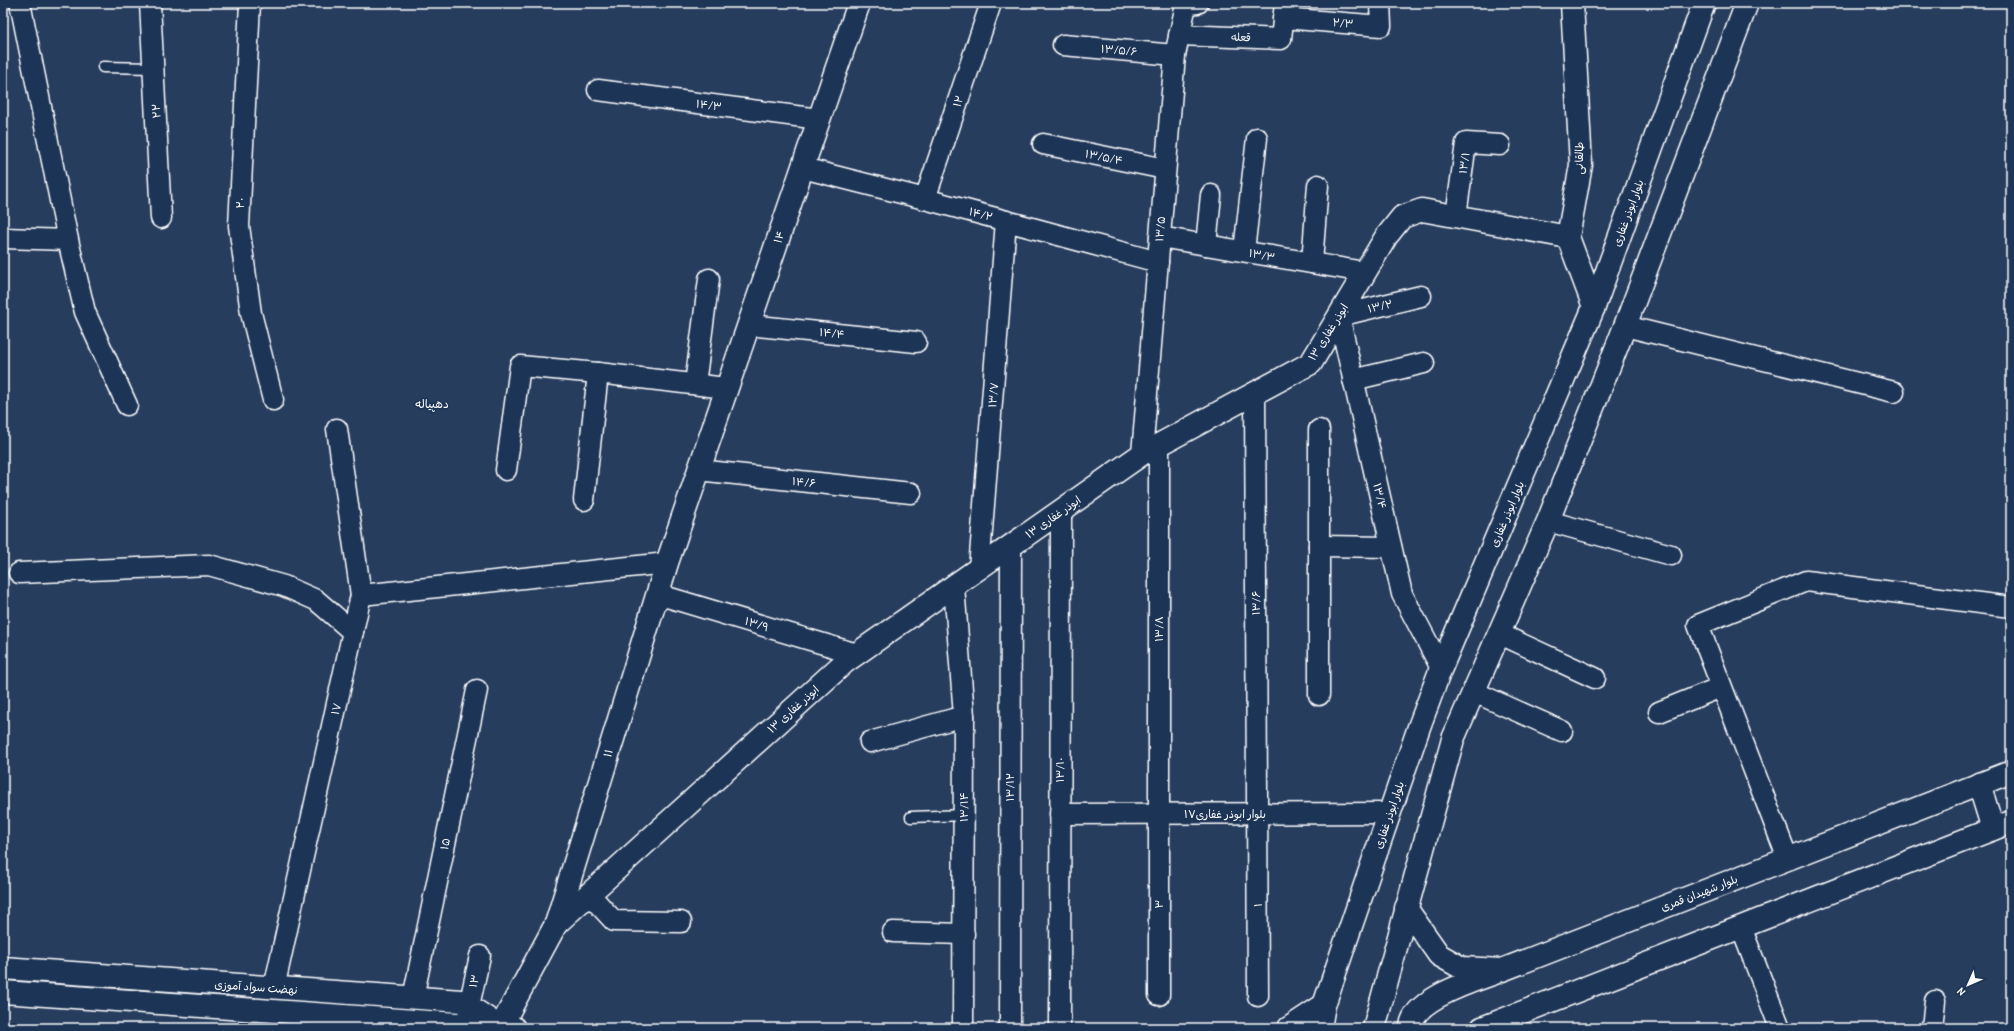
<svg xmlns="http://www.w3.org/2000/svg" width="2014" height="1031" viewBox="0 0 2014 1031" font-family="'Patrick Hand','Playpen Sans Arabic',sans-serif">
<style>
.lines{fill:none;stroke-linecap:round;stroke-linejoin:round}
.service-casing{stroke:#fff;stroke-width:13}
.minor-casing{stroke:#fff;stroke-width:23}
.tertiary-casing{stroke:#fff;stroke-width:25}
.secondary-casing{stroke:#fff;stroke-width:25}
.service{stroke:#1d3557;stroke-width:10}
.minor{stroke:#1d3557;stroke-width:20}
.tertiary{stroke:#1d3557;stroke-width:22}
.secondary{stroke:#1d3557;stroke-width:22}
.labels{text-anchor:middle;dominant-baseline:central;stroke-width:3.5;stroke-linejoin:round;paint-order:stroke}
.street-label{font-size:11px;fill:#fff;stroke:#1d3557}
.neighbourhood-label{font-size:12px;fill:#fff;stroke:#1d3557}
</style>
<rect width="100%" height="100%" fill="#263d5e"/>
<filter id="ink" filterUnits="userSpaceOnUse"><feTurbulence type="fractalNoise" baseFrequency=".025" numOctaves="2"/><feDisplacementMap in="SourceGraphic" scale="8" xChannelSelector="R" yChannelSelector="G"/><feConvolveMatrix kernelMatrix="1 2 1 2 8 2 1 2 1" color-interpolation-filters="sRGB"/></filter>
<g filter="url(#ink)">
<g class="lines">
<defs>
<g id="service">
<path d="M103 67 153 68"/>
<path d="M911 817 964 815"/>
</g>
<g id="minor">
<path d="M20 3 68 240 85 312 127 405"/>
<path d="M150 3 161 218"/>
<path d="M250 3 239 226 251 313 273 400"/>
<path d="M1283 18 1381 26 1380 3"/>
<path d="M1179 35 1281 39 1285 3"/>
<path d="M1063 45 1175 55"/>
<path d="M598 90 819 119"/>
<path d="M1043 144 1165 169"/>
<path d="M803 168 925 199 1158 262"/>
<path d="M925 199 991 3"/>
<path d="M1456 216 1466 143 1500 145"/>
<path d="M1160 237 1364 272"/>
<path d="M3 238 68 240"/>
<path d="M1206 245 1211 195"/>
<path d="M1244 251 1257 138"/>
<path d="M1312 263 1318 185"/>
<path d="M1421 296 1339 316 1402 594 1441 668"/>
<path d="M748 325 916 342"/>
<path d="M1625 326 1894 392"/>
<path d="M1353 380 1424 363"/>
<path d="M695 384 709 279"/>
<path d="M1255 393 1258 996"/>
<path d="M1319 430V695"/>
<path d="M1159 445V995"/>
<path d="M1142 454 1175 55 1186 5 1198 3"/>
<path d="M506 470 520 366 598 373 726 388"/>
<path d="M698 470 911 493"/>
<path d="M584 500 598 373"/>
<path d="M1548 521 1671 555"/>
<path d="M1319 546 1391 547"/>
<path d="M979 569 1006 221"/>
<path d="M19 573 209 565 284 586 316 600 353 632"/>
<path d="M954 586 964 716 963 1028"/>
<path d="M657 594 857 654"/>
<path d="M361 595 667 563"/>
<path d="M1500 634 1595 678"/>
<path d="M1474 692 1562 731"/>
<path d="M1659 712 1721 687"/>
<path d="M870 742 964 716"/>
<path d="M1060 814 1390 813"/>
<path d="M1788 859 1698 625 1806 581 2011 607"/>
<path d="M589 894 614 921 681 922"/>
<path d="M1741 927 1780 1028"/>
<path d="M893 932 964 934"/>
<path d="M274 988 361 595 337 429"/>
<path d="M413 998 477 690"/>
<path d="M469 1006 480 956"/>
<path d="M1010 1028 1011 546"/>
<path d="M1060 1028 1061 511"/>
<path d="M1932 1028 1935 1001"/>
</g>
<g id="tertiary">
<path d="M1572 3 1581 165 1568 237 1594 307"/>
<path d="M1979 784 1993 829"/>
<path d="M1406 908 1439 955 1462 968 1502 970 2011 772"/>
<path d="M556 924 845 662 1142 454 1311 363 1386 237 1402 217 1422 210 1568 237"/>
<path d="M3 968 461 1001 500 1027"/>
<path d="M3 992 514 1028"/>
<path d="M500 1028 556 924 667 563 859 3"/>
<path d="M1289 1028 1324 1005"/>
<path d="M1411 1028C1411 999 1473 981 1495 973"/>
<path d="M1482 1028 2011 822"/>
</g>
<g id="secondary">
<path d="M1320 1028 1324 1005 1419 727 1441 668 1594 307 1704 3"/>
<path d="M1374 1028 1453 739 1548 521 1625 326 1747 3"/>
</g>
</defs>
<!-- service casing -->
<use href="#service" class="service-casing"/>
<!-- minor casing -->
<use href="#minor" class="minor-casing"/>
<!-- tertiary casing -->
<use href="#tertiary" class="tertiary-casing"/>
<!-- secondary casing -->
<use href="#secondary" class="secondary-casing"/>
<!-- service -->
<use href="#service" class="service"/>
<!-- minor -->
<use href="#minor" class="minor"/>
<!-- tertiary -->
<use href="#tertiary" class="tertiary"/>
<!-- secondary -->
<use href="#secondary" class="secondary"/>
</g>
</g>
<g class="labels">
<!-- street labels -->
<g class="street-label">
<text transform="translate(1343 23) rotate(5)">۲/۳</text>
<text transform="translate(1241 37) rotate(2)">قعله</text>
<text transform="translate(1119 50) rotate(5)">۱۳/۵/۶</text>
<text transform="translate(958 101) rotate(-72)">۱۲</text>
<text transform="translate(709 105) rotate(8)">۱۴/۳</text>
<text transform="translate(156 111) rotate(-93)">۲۲</text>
<text transform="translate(1104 157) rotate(11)">۱۳/۵/۴</text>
<text transform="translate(1579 158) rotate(-89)">طالقانی</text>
<text transform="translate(1464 163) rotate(-82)">۱۳/۱</text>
<text transform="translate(240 203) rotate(-87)">۲۰</text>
<text transform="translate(1628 213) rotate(-70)">بلوار ابوذر غفاری</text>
<text transform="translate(981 214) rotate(15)">۱۴/۲</text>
<text transform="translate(1160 229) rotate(-85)">۱۳/۵</text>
<text transform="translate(779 237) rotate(-71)">۱۴</text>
<text transform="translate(1262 255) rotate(10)">۱۳/۳</text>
<text transform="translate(1380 306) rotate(-13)">۱۳/۲</text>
<text transform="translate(1328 332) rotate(-58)">۱۳ ابوذر غفاری</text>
<text transform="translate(832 333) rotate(6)">۱۴/۴</text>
<text transform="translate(993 395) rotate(-85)">۱۳/۷</text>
<text transform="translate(804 482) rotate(6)">۱۴/۶</text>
<text transform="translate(1380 496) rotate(77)">۱۳/۴</text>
<text transform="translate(1507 514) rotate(-67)">بلوار ابوذر غفاری</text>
<text transform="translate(1053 517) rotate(-35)">۱۳ ابوذر غفاری</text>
<text transform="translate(1256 603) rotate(-90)">۱۳/۶</text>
<text transform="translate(757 624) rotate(17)">۱۳/۹</text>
<text transform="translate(1159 629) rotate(-90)">۱۳/۸</text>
<text transform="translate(336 709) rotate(-77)">۱۷</text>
<text transform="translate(793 709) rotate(-42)">۱۳ ابوذر غفاری</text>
<text transform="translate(608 753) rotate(-73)">۱۱</text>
<text transform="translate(1060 770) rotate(-90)">۱۳/۱۰</text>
<text transform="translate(1010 787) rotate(-90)">۱۳/۱۲</text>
<text transform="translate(964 807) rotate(-90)">۱۳/۱۴</text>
<text x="1225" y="814">بلوار ابوذر غفاری۱۷</text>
<text transform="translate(1389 815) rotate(-71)">بلوار ابوذر غفاری</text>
<text transform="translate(445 844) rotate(-78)">۱۵</text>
<text transform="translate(1699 893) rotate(-21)">بلوار شهیدان قمری</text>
<text transform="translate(1159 904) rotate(-90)">۳</text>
<text transform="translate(1258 905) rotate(-90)">۱</text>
<text transform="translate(474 981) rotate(-78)">۱۳</text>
<text transform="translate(256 987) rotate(4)">نهضت سواد آموزی</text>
</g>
<!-- neighbourhood labels -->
<g class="neighbourhood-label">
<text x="432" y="403">دهپیاله</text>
</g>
</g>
<!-- margin -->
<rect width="2014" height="1031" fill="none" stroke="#1d3557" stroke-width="16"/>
<rect x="8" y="8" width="1998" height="1015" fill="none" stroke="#fff" stroke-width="1.5" filter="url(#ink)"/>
<!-- north arrow -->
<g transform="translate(1968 985) rotate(225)" stroke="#1d3557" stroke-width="3" paint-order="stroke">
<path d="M0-3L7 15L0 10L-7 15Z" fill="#ffffff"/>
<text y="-6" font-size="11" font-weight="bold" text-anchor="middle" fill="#ffffff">N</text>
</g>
</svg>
